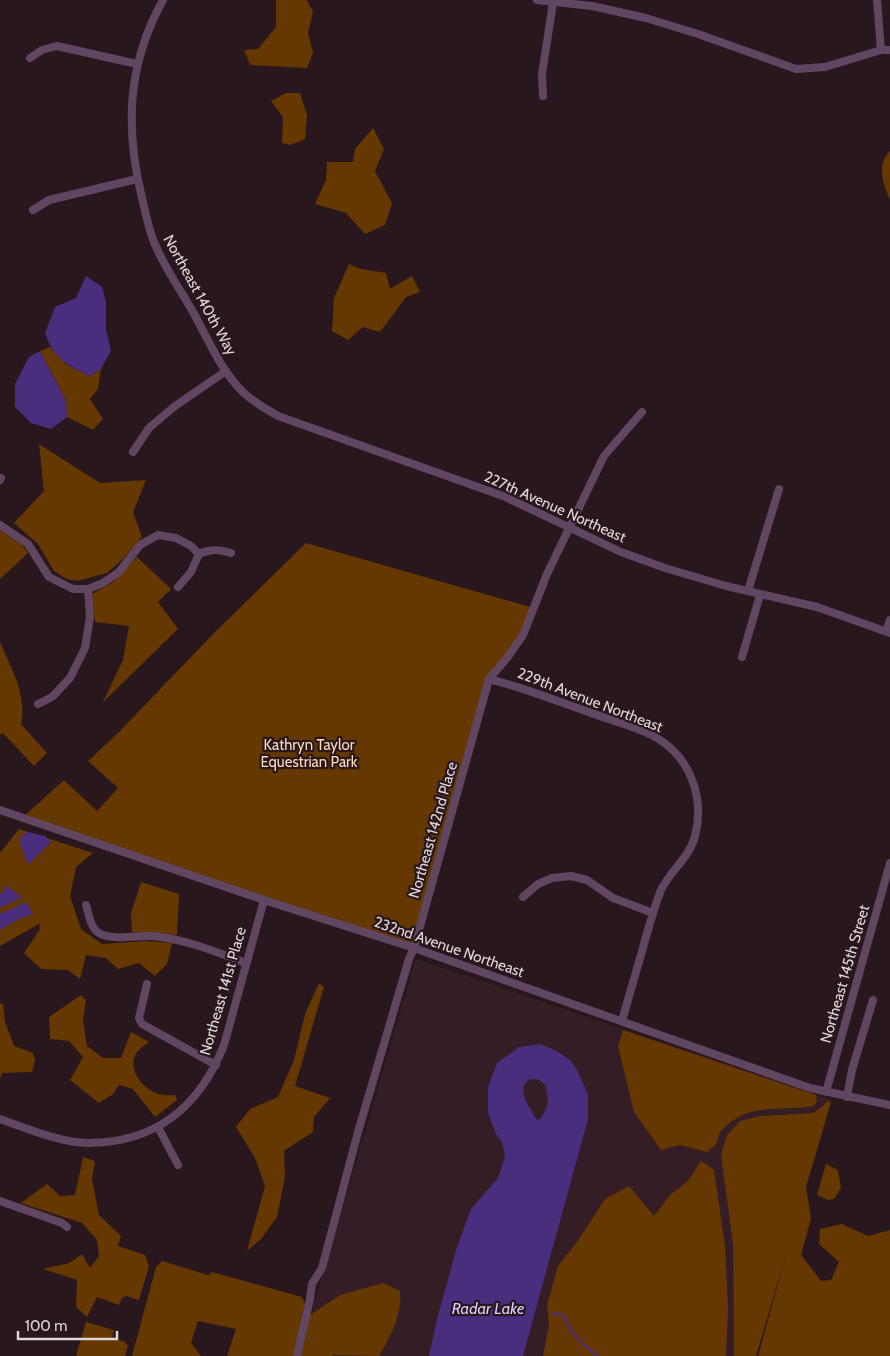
<svg xmlns="http://www.w3.org/2000/svg" width="890" height="1356" viewBox="0 0 890 1356" font-family="Cabin,sans-serif">
<style>
.built{fill:#341d25}
.green{fill:#653701}
.water{fill:#482e7d;fill-rule:evenodd}
.lines{fill:none;stroke-linecap:round;stroke-linejoin:round}
.stream{stroke:#482e7d;stroke-width:2}
.minor{stroke:#614661;stroke-width:8}
.labels{text-anchor:middle;dominant-baseline:central;stroke-width:4.5;stroke-linejoin:round;paint-order:stroke}
.street-label{font-size:15px;fill:#e0d5d8;stroke:#28181d}
.park-label{font-size:15px;fill:#ffd8b6;stroke:#28181d}
.water-label{font-size:16px;font-style:italic;fill:#d9d0fe;stroke:#28181d}
</style>
<rect width="100%" height="100%" fill="#28181d"/>
<!-- built -->
<path class="built" d="M416 959 832 1100 756 1356H299Z"/>
<!-- green -->
<g class="green">
<path d="M276 0H307L313 12 308 32 313 53 307 68 250 65 244 50 258 49 276 27Z"/>
<path d="M286 93H300L307 115 305 139 291 145 282 143 283 117 271 101Z"/>
<path d="M373 128 384 149 375 171 392 203 385 225 365 234 346 213 315 204 326 180 327 162H353L355 149Z"/>
<path d="M890 151V200C883 185 876 164 890 151Z"/>
<path d="M349 264 361 269 386 273 390 289 412 276 420 292 406 297 380 332 363 327 348 340 332 331 334 298Z"/>
<path d="M50 347 67 365 90 376 101 369 98 389 90 399 103 419 93 430 67 417 66 401 40 351Z"/>
<path d="M39 444 100 483 146 480 133 512 142 537 123 559 107 573 77 581 67 579 54 571 38 544 14 523 44 491Z"/>
<path d="M0 530 22 545 28 553 0 579Z"/>
<path d="M306 543 534 608 523 635 489 679 414 948 22 818 64 780 97 811 118 788 88 761 117 734 215 632Z"/>
<path d="M137 557 171 589 158 602 178 629 103 702 123 660 129 626 95 622 92 594 112 583Z"/>
<path d="M0 642C12 671 27 693 21 724L47 753 34 766 3 733 0 735Z"/>
<path d="M19 829 93 853 76 867 70 896 81 929 102 944 147 941 172 943 167 964 155 976 139 963 118 969 106 958 86 955 80 979 68 970 41 969 24 953 40 929 39 924 0 946V853Z"/>
<path d="M141 882 179 894 177 935 132 932 131 913Z"/>
<path d="M319 983 324 987 295 1086 330 1098 314 1117 313 1132 284 1151 285 1177 277 1217 261 1239 247 1251 265 1186 255 1158 236 1127 250 1109 278 1097 294 1060 305 1014Z"/>
<path d="M81 995 86 1000 83 1020 87 1046 103 1058H121L131 1032 149 1042C145 1045 140 1048 137 1052 126 1068 143 1090 159 1094 164 1096 170 1095 175 1095L177 1100 155 1117 133 1089 119 1085 113 1094 99 1103 70 1080 83 1057 69 1041 50 1039 49 1017Z"/>
<path d="M0 1003 3 1004 5 1022 14 1046 33 1053 35 1060 32 1072 2 1073 0 1079Z"/>
<path d="M623 1030 816 1095 817 1101 814 1106C779 1112 750 1101 722 1130 718 1133 719 1139 716 1144 714 1147 710 1149 707 1152L680 1145 661 1150 634 1112 618 1046Z"/>
<path d="M827 1101 831 1102 806 1187 811 1219 801 1255 821 1281 831 1280 839 1262 819 1244 820 1229 842 1224 868 1236 890 1230V1356H758L787 1251 756 1356H734L733 1243 721 1155 727 1135 740 1121 760 1116 813 1113 821 1108Z"/>
<path d="M83 1157 95 1161 92 1179 99 1215 121 1236 118 1246 145 1255 149 1266 139 1300 127 1296 122 1298 119 1305 97 1297 87 1317 76 1307 77 1280 43 1269 69 1263 82 1254 90 1268 99 1256 97 1240 82 1223 21 1203 47 1184 60 1196 75 1195Z"/>
<path d="M701 1161 714 1170 725 1246 728 1308 726 1356H543L549 1325 547 1305 558 1266 577 1242 605 1199 629 1186 654 1216 670 1195 687 1182Z"/>
<path d="M826 1164 838 1170 841 1188 834 1199 828 1200 817 1195Z"/>
<path d="M162 1261 208 1275 212 1272 302 1297 306 1307 293 1356H227L236 1329 198 1321 191 1343 201 1356H132L156 1267Z"/>
<path d="M383 1283 400 1291C402 1315 391 1336 379 1356L333 1355 332 1356H298L310 1315 340 1295Z"/>
<path d="M86 1322 114 1330 112 1338 125 1342 128 1346 125 1356H76Z"/>
</g>
<!-- water -->
<g class="water">
<path d="M86 276 102 287 106 302V329L111 351 101 369 90 376C66 365 54 359 45 333L55 307 76 298Z"/>
<path d="M40 351 66 401 67 417 51 429 31 423 15 407V384L29 357Z"/>
<path d="M28 832 45 836 51 842 30 863H27L20 842 21 836Z"/>
<path d="M6 886 22 897 0 908V894L5 891 3 889Z"/>
<path d="M26 902 33 914 17 920 0 930V914Z"/>
<path d="M540 1044 557 1051 570 1060 577 1070 588 1094V1119L523 1356H429L437 1319 457 1247 471 1209 498 1178 505 1157 502 1142 496 1134 488 1113V1087L497 1063 519 1047ZM531 1079 539 1080 545 1085C549 1100 549 1105 541 1118L537 1120C530 1108 514 1087 531 1079Z"/>
</g>
<g class="lines">
<!-- stream -->
<path class="stream" d="M553 1313 563 1315C570 1332 583 1346 598 1356"/>
<!-- minor -->
<g class="minor">
<path d="M163 0C127 65 125 128 142 198 146 213 148 228 154 242 164 267 180 289 193 312 208 339 221 371 243 392 253 402 266 409 278 416L503 496 621 552 665 568 726 586 817 607 890 633"/>
<path d="M537 0 592 6 646 18 698 34 796 69 825 67 881 50H890"/>
<path d="M877 0 881 50"/>
<path d="M30 58 42 50 57 46 137 64"/>
<path d="M543 96 542 74 553 3"/>
<path d="M33 210 49 200 137 179"/>
<path d="M133 452 149 428 175 406 226 371"/>
<path d="M0 480 1 478"/>
<path d="M0 525 28 544 49 577 73 589H88L103 583 119 572 140 545 158 535 176 538 191 546 199 554"/>
<path d="M178 587 191 572 199 554C210 549 219 549 231 553"/>
<path d="M748 591 779 489"/>
<path d="M886 631 890 620"/>
<path d="M742 657 760 595"/>
<path d="M489 679C522 687 554 700 586 711 608 720 644 728 663 742 693 763 704 802 695 836 690 857 670 871 661 890 654 908 649 926 644 944 637 970 629 995 622 1021"/>
<path d="M38 704 52 697 70 678 85 648 90 617 88 589"/>
<path d="M0 810 264 900 414 948 810 1088 890 1105"/>
<path d="M523 897 538 884 552 878 571 876 587 880 613 898 653 913"/>
<path d="M86 905C89 914 90 928 99 933 111 941 138 935 153 936 185 939 216 952 246 963"/>
<path d="M147 984 139 1018 142 1024 216 1065"/>
<path d="M826 1092 890 863"/>
<path d="M847 1097 852 1070 873 1000"/>
<path d="M0 1119C26 1128 61 1143 88 1143 156 1143 200 1106 224 1045L264 900"/>
<path d="M158 1127 178 1165"/>
<path d="M0 1201 62 1223 67 1227"/>
<path d="M297 1356 310 1299 312 1284 322 1268 358 1132 409 959 414 948 489 679 507 658 523 635 547 574 604 456 642 412"/>
</g>
</g>
<g class="labels">
<!-- street labels -->
<g class="street-label">
<text transform="translate(200 295) rotate(61)">Northeast 140th Way</text>
<text transform="translate(555 507) rotate(24)">227th Avenue Northeast</text>
<text transform="translate(590 700) rotate(21)">229th Avenue Northeast</text>
<text transform="translate(433 830) rotate(-74)">Northeast 142nd Place</text>
<text transform="translate(449 947) rotate(19)">232nd Avenue Northeast</text>
<text transform="translate(845 974) rotate(-74)">Northeast 145th Street</text>
<text transform="translate(223 991) rotate(-74)">Northeast 141st Place</text>
</g>
<!-- park labels -->
<g class="park-label">
<text x="309" y="745">Kathryn Taylor<tspan x="309" dy="17">Equestrian Park</tspan></text>
</g>
<!-- water labels -->
<g class="water-label">
<text x="488" y="1308">Radar Lake</text>
</g>
</g>
<!-- scale -->
<path d="M18 1331v8h99v-8" fill="none" stroke="#e0d5d8" stroke-width="2.5"/>
<text x="25" y="1331" font-size="15" fill="#e0d5d8" stroke="#28181d" stroke-width="4" paint-order="stroke">100 m</text>
</svg>
